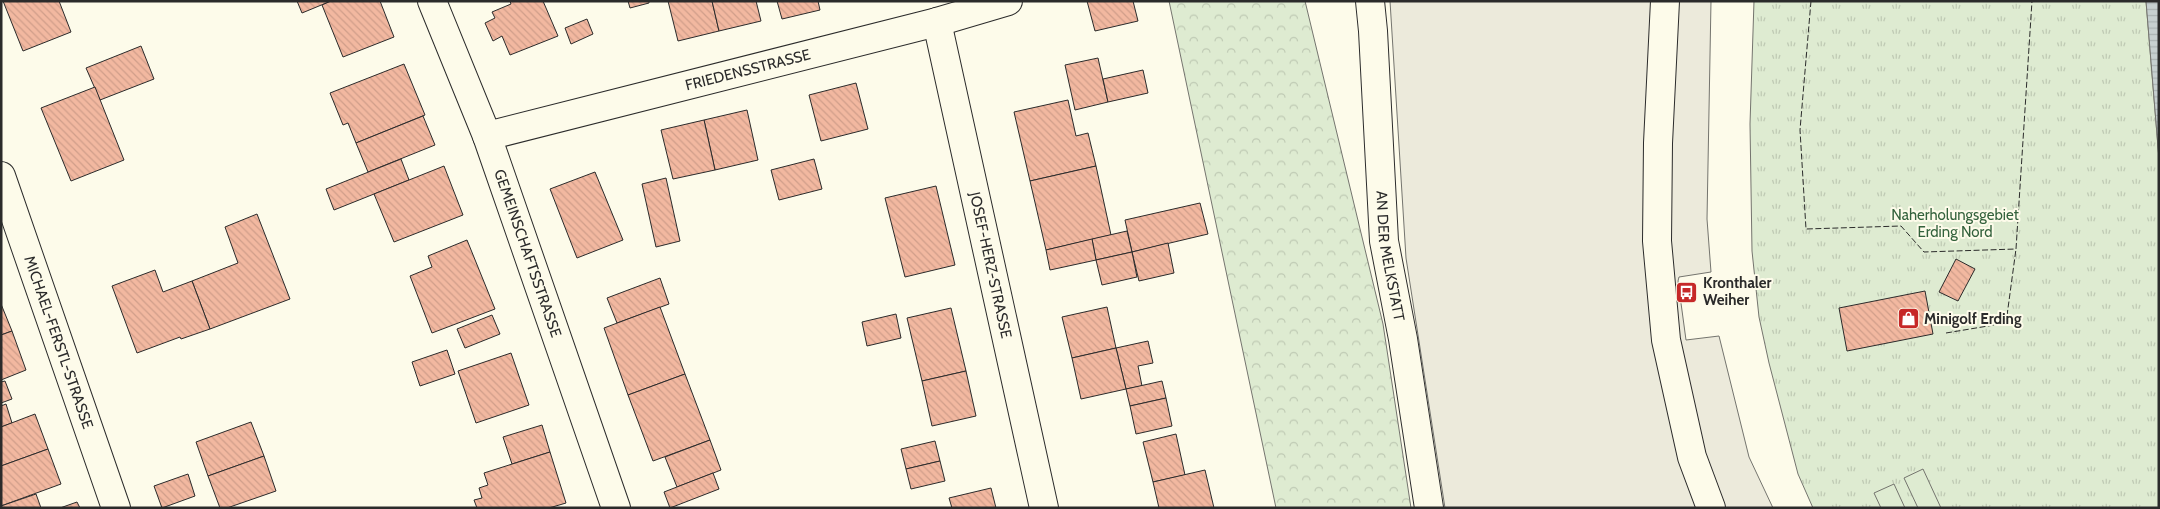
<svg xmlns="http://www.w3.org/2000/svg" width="2160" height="509" viewBox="0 0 2160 509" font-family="Cabin,sans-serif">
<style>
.grass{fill:url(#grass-tufts);stroke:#74746e}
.forest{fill:url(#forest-crowns);stroke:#74746e}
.garden{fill:#deebd1;stroke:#74746e}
.parking{fill:#eceadb;stroke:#74746e}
.water{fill:url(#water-rules);stroke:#74746e}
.building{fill:url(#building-back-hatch);stroke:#2b2b2b}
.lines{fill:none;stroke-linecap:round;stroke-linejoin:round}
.minor-casing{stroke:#2b2b2b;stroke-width:30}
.minor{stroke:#fdfbea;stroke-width:28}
.fence{stroke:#2b2b2b;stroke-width:1;stroke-dasharray:6 2.5;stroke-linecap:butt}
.labels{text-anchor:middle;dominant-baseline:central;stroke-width:4;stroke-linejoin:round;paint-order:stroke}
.street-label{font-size:15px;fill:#2b2b2b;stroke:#fdfbea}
.park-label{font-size:15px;fill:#34623c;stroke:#fdfbea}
.poi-label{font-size:15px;font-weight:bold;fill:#2b2b2b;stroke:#fdfbea;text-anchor:start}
</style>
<defs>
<pattern id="grass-tufts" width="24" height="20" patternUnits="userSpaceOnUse" patternTransform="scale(1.25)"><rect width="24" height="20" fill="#deebd1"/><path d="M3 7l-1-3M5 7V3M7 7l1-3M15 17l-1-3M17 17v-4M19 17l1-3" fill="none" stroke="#bfcab4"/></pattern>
<pattern id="forest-crowns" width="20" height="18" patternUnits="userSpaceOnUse" patternTransform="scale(1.25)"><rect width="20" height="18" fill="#deebd1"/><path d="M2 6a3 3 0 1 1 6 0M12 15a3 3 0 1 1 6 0" fill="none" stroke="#bfcab4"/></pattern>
<pattern id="water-rules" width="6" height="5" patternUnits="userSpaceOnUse" patternTransform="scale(1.25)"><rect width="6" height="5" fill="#c7d0d0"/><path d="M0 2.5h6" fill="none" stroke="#abb3b3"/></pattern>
<pattern id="building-back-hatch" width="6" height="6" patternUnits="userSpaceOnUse" patternTransform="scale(1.25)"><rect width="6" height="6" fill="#f2b8a0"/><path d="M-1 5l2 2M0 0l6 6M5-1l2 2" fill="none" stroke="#d09e8a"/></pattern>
</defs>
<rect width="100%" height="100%" fill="#fdfbea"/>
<!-- grass -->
<path class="grass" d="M1754 1H2146L2159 159V508H1813L1798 474 1769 363 1759 317 1752 251 1750 124Z"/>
<!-- forest -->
<path class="forest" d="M1169 1H1305L1383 324 1411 508H1276Z"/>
<!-- garden -->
<g class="garden">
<path d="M1923 469 1941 508H1918L1904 478Z"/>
<path d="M1894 484 1905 508H1881L1874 493Z"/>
</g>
<!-- parking -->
<path class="parking" d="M1390 1H1711L1707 219 1711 272 1679 277 1678 281 1686 340 1719 336 1749 457 1773 508H1445L1406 258Z"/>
<!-- water -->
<path class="water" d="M2146 1H2159V159Z"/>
<!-- building -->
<g class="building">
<path d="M3 1H59L71 32 23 51Z"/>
<path d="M297 1H331L302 13Z"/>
<path d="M331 1H380L394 37 343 57 322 5Z"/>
<path d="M510 1H543L558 36 510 55 502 36 493 41 485 23 495 18 492 12 511 4Z"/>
<path d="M628 1H649V3L630 8Z"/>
<path d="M668 1H712L719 31 678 41Z"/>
<path d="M712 1H756L761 21 719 31Z"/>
<path d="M777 1H818L820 10 782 19Z"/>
<path d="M1087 1H1133L1138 21 1095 31Z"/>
<path d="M587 19 593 34 571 44 565 28Z"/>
<path d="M141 46 154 79 100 100 86 68Z"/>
<path d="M1098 58 1108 102 1075 110 1065 65Z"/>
<path d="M404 64 425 115 356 143 348 123 343 125 330 93Z"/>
<path d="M1143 70 1148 93 1108 102 1103 79Z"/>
<path d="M856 83 868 129 821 141 809 95Z"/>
<path d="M95 87 124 160 71 181 41 108Z"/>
<path d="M1068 100 1076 136 1088 133 1096 166 1030 181 1014 112Z"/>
<path d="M747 110 758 160 715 170 704 120Z"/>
<path d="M423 116 435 145 368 172 356 143Z"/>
<path d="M704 120 715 170 673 179 661 130Z"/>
<path d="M401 159 409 180 334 210 326 189Z"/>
<path d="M814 159 822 189 779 200 771 170Z"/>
<path d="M444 166 463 215 394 242 374 194Z"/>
<path d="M1096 166 1111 235 1046 250 1030 181Z"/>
<path d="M595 172 623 240 577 258 550 189Z"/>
<path d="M666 178 680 241 656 247 642 184Z"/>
<path d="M936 186 955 265 905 277 885 198Z"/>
<path d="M1200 203 1208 234 1132 252 1125 220Z"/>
<path d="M257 214 290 299 210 329 192 281 238 263 225 227Z"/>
<path d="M1127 231 1132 252 1096 260 1092 239Z"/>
<path d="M1092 239 1096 260 1050 270 1046 250Z"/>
<path d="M467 240 495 309 432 333 410 276 432 267 428 256Z"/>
<path d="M1168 243 1174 273 1139 281 1132 252Z"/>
<path d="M1132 252 1137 277 1102 285 1096 260Z"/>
<path d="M1956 259 1975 269 1958 301 1939 292Z"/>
<path d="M155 270 163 292 192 281 210 329 181 339 180 337 137 353 112 286Z"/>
<path d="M660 278 669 304 617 323 607 298Z"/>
<path d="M1925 291 1933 334 1847 351 1839 308Z"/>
<path d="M1 304 12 331 1 335Z"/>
<path d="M660 307 685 374 628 395 604 328Z"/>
<path d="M1107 307 1116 348 1072 358 1062 317Z"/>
<path d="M951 308 966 371 922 381 907 318Z"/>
<path d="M896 314 901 338 867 346 862 322Z"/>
<path d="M492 315 500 334 465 348 457 329Z"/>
<path d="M12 331 26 370 1 380V335Z"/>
<path d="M1148 341 1153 363 1138 366 1142 386 1126 389 1116 348Z"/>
<path d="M1116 348 1126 389 1081 399 1072 358Z"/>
<path d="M447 350 455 374 420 386 412 362Z"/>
<path d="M511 353 529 405 476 423 458 371Z"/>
<path d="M966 371 976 416 932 426 922 381Z"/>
<path d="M685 374 710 440 653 461 628 395Z"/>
<path d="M5 381 12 399 1 403V382Z"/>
<path d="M1162 381 1166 398 1130 406 1126 389Z"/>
<path d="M1166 398 1172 426 1136 434 1130 406Z"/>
<path d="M6 404 12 423 1 427V406Z"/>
<path d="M35 414 48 449 1 466V427Z"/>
<path d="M251 422 264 456 208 476 196 442Z"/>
<path d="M542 425 550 452 512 464 503 437Z"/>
<path d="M1176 434 1185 475 1153 482 1143 442Z"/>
<path d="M710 440 721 470 677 487 665 457Z"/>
<path d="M935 441 940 461 906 469 901 449Z"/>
<path d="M48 449 61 484 1 506V466Z"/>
<path d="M550 452 566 503 549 508H477L474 500 482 498 479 488 488 485 484 473Z"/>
<path d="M264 456 276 491 227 508H220L208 476Z"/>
<path d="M940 461 945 481 911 489 906 469Z"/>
<path d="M1205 470 1214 508H1159L1153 482Z"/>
<path d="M713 473 719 489 670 508 664 492Z"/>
<path d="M188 474 195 496 162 508 154 486Z"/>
<path d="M991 488 996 508H952L949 498Z"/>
<path d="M36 494 41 508H1V506Z"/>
<path d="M77 502 80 508H60Z"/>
</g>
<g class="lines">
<defs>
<g id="minor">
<path id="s1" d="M432 1 487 136 616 508"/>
<path id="s2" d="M1370 1 1373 31 1384 241 1403 339 1429 508"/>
<path d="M1665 1 1658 143 1657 241 1666 340 1692 457 1711 508"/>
<path id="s3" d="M937 22 1044 508"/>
<path id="s4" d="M487 136 937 22 1008 1"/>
<path id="s5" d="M1 176 116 508"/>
</g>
</defs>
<!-- minor casing -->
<use href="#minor" class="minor-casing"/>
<!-- minor -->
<use href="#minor" class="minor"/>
<!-- fence -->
<g class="fence">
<path d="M1811 1 1800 130 1806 229 1901 226 1924 252 2016 249 2032 1"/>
<path d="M1946 333 2006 323 2016 249"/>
</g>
</g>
<!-- icons -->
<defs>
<symbol id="bus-square" viewBox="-11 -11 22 22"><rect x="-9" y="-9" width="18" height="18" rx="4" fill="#c62828" stroke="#fdfbea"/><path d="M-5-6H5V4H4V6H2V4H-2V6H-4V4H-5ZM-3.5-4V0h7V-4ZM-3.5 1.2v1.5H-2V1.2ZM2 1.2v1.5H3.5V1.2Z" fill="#fff"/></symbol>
<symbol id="shop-square" viewBox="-11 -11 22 22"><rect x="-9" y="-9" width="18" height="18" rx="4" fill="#c62828" stroke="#fdfbea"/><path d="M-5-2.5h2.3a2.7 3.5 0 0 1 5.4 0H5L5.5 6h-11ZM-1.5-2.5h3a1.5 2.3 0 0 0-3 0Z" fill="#fff"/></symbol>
</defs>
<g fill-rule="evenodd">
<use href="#bus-square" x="1674" y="280" width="25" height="25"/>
<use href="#shop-square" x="1896" y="306" width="25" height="25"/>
</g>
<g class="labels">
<!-- street labels -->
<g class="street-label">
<text stroke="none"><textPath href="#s4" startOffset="269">FRIEDENSSTRASSE</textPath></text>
<text stroke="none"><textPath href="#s1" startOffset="270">GEMEINSCHAFTSSTRASSE</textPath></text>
<text stroke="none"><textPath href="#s2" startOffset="256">AN DER MELKSTATT</textPath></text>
<text stroke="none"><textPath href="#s3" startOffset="249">JOSEF-HERZ-STRASSE</textPath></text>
<text stroke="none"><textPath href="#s5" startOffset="176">MICHAEL-FERSTL-STRASSE</textPath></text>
</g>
<!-- park labels -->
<g class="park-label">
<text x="1955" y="215">Naherholungsgebiet<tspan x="1955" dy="17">Erding Nord</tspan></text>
</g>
<!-- poi labels -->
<g class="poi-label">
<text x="1703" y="283">Kronthaler<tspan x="1703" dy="17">Weiher</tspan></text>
<text x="1924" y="319">Minigolf Erding</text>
</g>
</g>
<!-- border -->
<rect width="2160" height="509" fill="none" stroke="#2b2b2b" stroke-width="5"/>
</svg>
